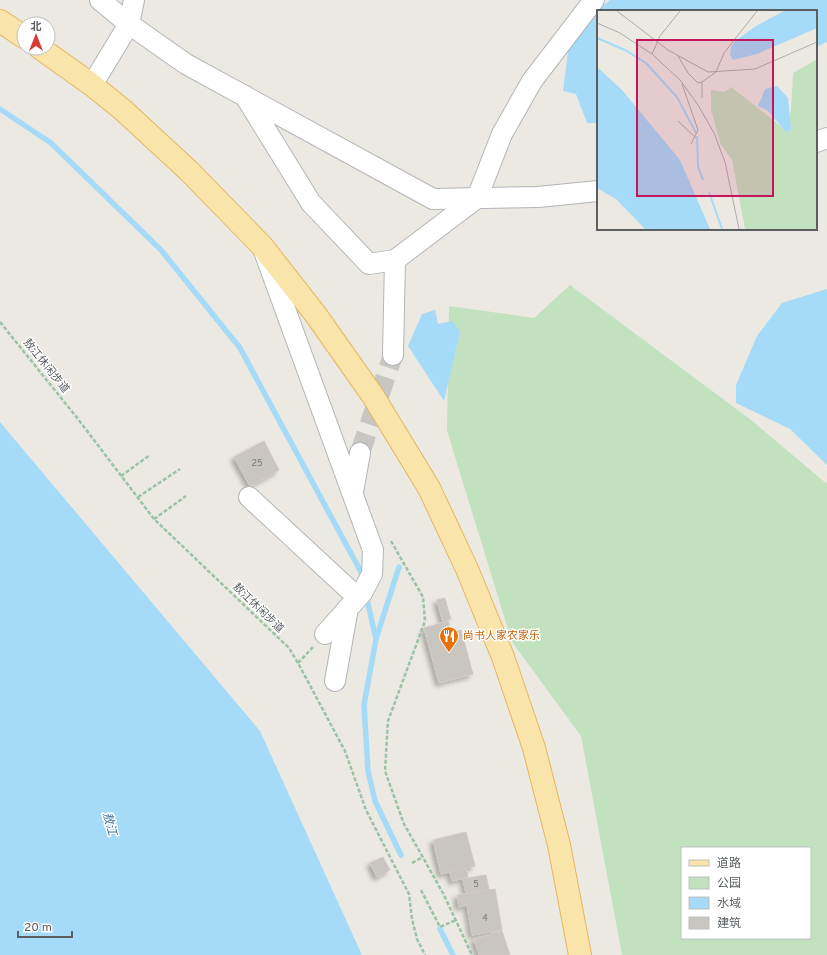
<svg xmlns="http://www.w3.org/2000/svg" width="827" height="955" viewBox="0 0 827 955" font-family="Overpass,'Noto Sans SC',sans-serif">
<style>
.green{fill:#c2e2bf;fill-rule:evenodd}
.water{fill:#a5dbf8}
.lines{fill:none;stroke-linecap:round;stroke-linejoin:round}
.stream{stroke:#a5dbf8;stroke-width:5.5}
.building{fill:#c9c5c0;stroke:#d0cac0;filter:url(#shadow)}
.minor-tunnel{stroke:#c8c6c2;stroke-width:20;stroke-dasharray:20 10;stroke-linecap:butt}
.minor-casing{stroke:#b2b5b8;stroke-width:22}
.major-casing{stroke:#e6b660;stroke-width:24}
.path{stroke:#9ac3a2;stroke-width:2.5;stroke-dasharray:4 2;stroke-linecap:butt}
.minor{stroke:#fff;stroke-width:20}
.major{stroke:#f9e5aa;stroke-width:22}
.labels{text-anchor:middle;dominant-baseline:central;stroke-width:3;stroke-linejoin:round;paint-order:stroke}
.number-label{font-size:9px;fill:#767879}
.street-label{font-size:11px;fill:#5a5e61;stroke:#fff}
.food-label{font-size:11px;fill:#c56008;stroke:#fff;text-anchor:start}
.water-label{font-size:12px;font-style:italic;fill:#4177a0;stroke:#fff}
.inset-river{fill:none;stroke:#a5dbf8;stroke-width:2}
.inset-road{fill:none;stroke:#aeadaa;stroke-width:1}
.view{fill:#c2185b;fill-opacity:0.15;stroke:#c2185b;stroke-width:2}
.inset-edge{fill:none;stroke:#5a5e61;stroke-width:2}
</style>
<defs>
<filter id="shadow"><feDropShadow dx="-3.5" dy="3.5" stdDeviation="2" flood-color="#0004"/></filter>
</defs>
<rect width="100%" height="100%" fill="#ece9e2"/>
<!-- green -->
<path class="green" d="M570 285 751 420 827 484V955H622L581 736 512 642 447 431 449 306 534 318ZM682 848H810V938H682Z"/>
<!-- water -->
<g class="water">
<path d="M610 0H827V42L816 47V11H598V123H587L576 94 563 91 569 43 599 9Z"/>
<path d="M827 289V465L790 429 736 403V385L757 336 782 303Z"/>
<path d="M435 310 438 324 452 321 460 332 444 401 408 346 422 314Z"/>
<path d="M0 422 260 731 362 955H0Z"/>
</g>
<g class="lines">
<!-- stream -->
<g class="stream">
<path d="M0 109 51 143 161 250 240 348 361 572 363 580"/>
<path d="M366 595 376 639 364 705 368 771 375 801 401 855"/>
<path d="M376 639 399 567"/>
<path d="M440 929 453 955"/>
</g>
</g>
<!-- building -->
<g class="building">
<path d="M264 441 279 470 250 486 234 457Z"/>
<path d="M445 598 447 606 439 608 437 600Z"/>
<path d="M447 606 451 619 443 622 439 608Z"/>
<path d="M448 621 451 633 461 630 473 674 439 683 424 628Z"/>
<path d="M466 832 475 866 441 874 433 840Z"/>
<path d="M383 857 390 870 377 877 370 863Z"/>
<path d="M466 868 468 877 452 881 450 872Z"/>
<path d="M486 875 489 890 466 894 463 879Z"/>
<path d="M495 889 502 930 472 935 467 905 459 907 457 895Z"/>
<path d="M502 931 510 955H479L474 939Z"/>
</g>
<g class="lines">
<!-- minor-tunnel -->
<path class="minor-tunnel" d="M360 453 393 355"/>
<defs>
<g id="minor">
<path d="M100 0 129 24 186 64 433 199 538 197 598 191"/>
<path d="M92 85 129 24 134 0"/>
<path d="M245 96 311 203 369 264 395 260 477 198 502 134 532 81 594 0"/>
<path d="M816 142 827 138"/>
<path d="M265 254 373 550 372 574 362 593 325 634"/>
<path d="M393 355 395 260"/>
<path d="M353 492 360 453"/>
<path d="M249 497 357 597"/>
<path d="M335 681 348 608"/>
</g>
<g id="major">
<path d="M0 21 24 37"/>
<path d="M40 48 92 85 123 110 190 172 262 246 316 315 373 396 429 488 467 569 503 657 534 748 559 845 580 955"/>
</g>
</defs>
<!-- minor casing -->
<use href="#minor" class="minor-casing"/>
<!-- major casing -->
<use href="#major" class="major-casing"/>
<!-- path -->
<g class="path">
<path d="M0 322 78 419 154 519 289 648 298 663 345 751 366 810 409 894 412 919 417 939 425 955"/>
<path d="M121 476 150 455"/>
<path d="M138 497 180 469"/>
<path d="M154 519 186 496"/>
<path d="M391 541 423 597 425 621 388 721 385 771 404 824 443 893 472 955"/>
<path d="M298 663 313 647"/>
<path d="M412 863 423 857"/>
<path d="M421 890 440 927 456 920"/>
</g>
<!-- minor -->
<use href="#minor" class="minor"/>
<!-- major -->
<use href="#major" class="major"/>
</g>
<!-- icons -->
<defs>
<symbol id="restaurant-pin" viewBox="-11 -11 22 30"><path d="M0 17L-7.5 6A9.5 9.5 0 1 1 7.5 6Z" fill="#e8710a" stroke="#fff"/><path d="M-5-6h1v4h1v-4h1v4h1v-4h1v5L-1.5 .5V6h-2V.5L-5-1ZM5-6V6H3V1.5H1.5Q1.5-4 5-6Z" fill="#fff"/></symbol>
</defs>
<g fill-rule="evenodd">
<use href="#restaurant-pin" x="438" y="625" width="22" height="30"/>
</g>
<g class="labels">
<!-- number labels -->
<g class="number-label">
<text x="257" y="463">25</text>
<text x="476" y="884">5</text>
<text x="485" y="918">4</text>
</g>
<!-- street labels -->
<g class="street-label">
<text transform="translate(46 366) rotate(51)">敖江休闲步道</text>
<text transform="translate(258 608) rotate(44)">敖江休闲步道</text>
</g>
<!-- food labels -->
<g class="food-label">
<text x="463" y="636">尚书人家农家乐</text>
</g>
<!-- water labels -->
<g class="water-label">
<text transform="translate(109 824) rotate(75)">敖江</text>
</g>
</g>
<!-- overview -->
<g transform="translate(597 10)">
<rect width="220" height="220" fill="#ece9e2"/>
<path d="M220 49V219H148L135 150 124 135 114 100V80L128 82 134 77 189 120 194 100 196 63Z" fill="#c2e2bf"/>
<path d="M187 1H220V18L160 44 136 50 133 45 134 37 138 31 159 16ZM0 57 25 80 83 150 113 219H48L19 189 0 178ZM180 76 191 88 194 120 189 122 170 100 161 96 168 79Z" fill="#a5dbf8"/>
<path class="inset-river" d="M0 28 28 40 49 53 80 87 99 123M100 126 101 156 106 170M112 182 125 219"/>
<path class="inset-road" d="M20 1 71 40 111 62 158 59 220 32M0 13 23 23 55 44 83 70 101 95 117 123 128 152 142 219M55 44 63 26 83 1M81 46 91 63 101 73 105 72 119 62 127 43 160 1M85 74 101 120 94 134M105 88V72M81 111 99 128"/>
<path class="view" d="M40 30H176V186H40Z"/>
<rect width="220" height="220" class="inset-edge"/>
</g>
<!-- legend -->
<rect x="681" y="847" width="130" height="92" fill="#ffffff" stroke="#bdbfc0"/>
<rect x="689" y="860" width="20" height="6" fill="#f9e5aa" stroke="#bdbfc0"/>
<text x="717" y="867" font-size="12" fill="#5a5e61">道路</text>
<rect x="689" y="877" width="20" height="12" fill="#c2e2bf" stroke="#bdbfc0"/>
<text x="717" y="887" font-size="12" fill="#5a5e61">公园</text>
<rect x="689" y="897" width="20" height="12" fill="#a5dbf8" stroke="#bdbfc0"/>
<text x="717" y="907" font-size="12" fill="#5a5e61">水域</text>
<rect x="689" y="917" width="20" height="12" fill="#c9c5c0" stroke="#bdbfc0"/>
<text x="717" y="927" font-size="12" fill="#5a5e61">建筑</text>
<!-- north arrow -->
<g transform="translate(36 36)"><circle r="19" fill="#ffffff" stroke="#bdbfc0"/>
<path d="M0-3L7 15L0 10L-7 15Z" fill="#dc3838"/>
<text y="-6" font-size="11" font-weight="bold" text-anchor="middle" fill="#5a5e61">北</text>
</g>
<!-- scale -->
<path d="M18 931v6h54v-6" fill="none" stroke="#5a5e61" stroke-width="2"/>
<text x="24" y="931" font-size="12" fill="#5a5e61" stroke="#ffffff" stroke-width="3" paint-order="stroke">20 m</text>
</svg>
